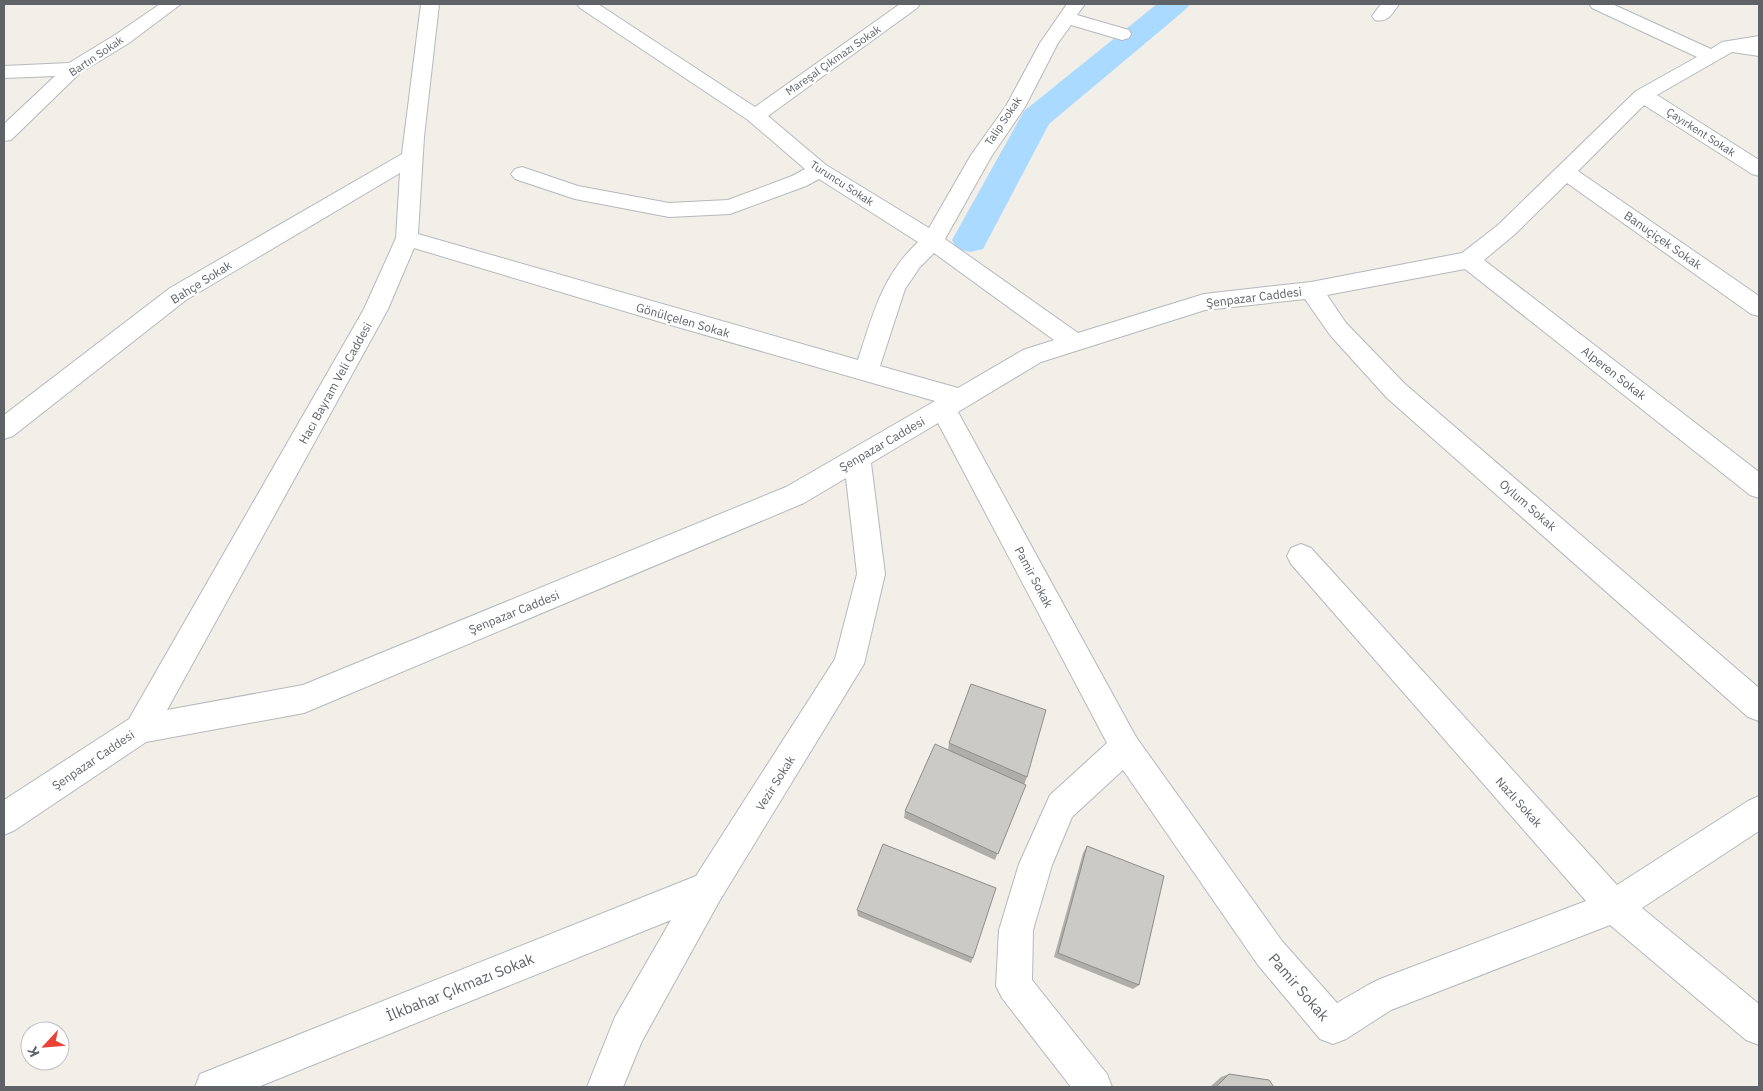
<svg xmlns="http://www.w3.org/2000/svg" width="1763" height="1091" viewBox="0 0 1763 1091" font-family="'IBM Plex Sans',sans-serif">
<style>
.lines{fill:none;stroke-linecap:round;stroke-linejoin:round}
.canal{fill:#aadaff;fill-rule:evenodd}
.minor-casing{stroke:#b5b8bc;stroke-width:2}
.minor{fill:#fff;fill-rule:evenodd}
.wall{fill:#afaea9}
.building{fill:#cccac5;stroke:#8f8d8a}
.labels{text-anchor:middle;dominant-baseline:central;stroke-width:4.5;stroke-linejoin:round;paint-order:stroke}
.far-street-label{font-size:11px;fill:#5f6368;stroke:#fff}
.street-label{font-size:12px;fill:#5f6368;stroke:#fff}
.near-street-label{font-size:15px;fill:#5f6368;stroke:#fff}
</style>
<rect width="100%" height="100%" fill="#f1efe8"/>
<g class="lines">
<!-- canal -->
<path class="canal" d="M1157 4H1190L1185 10 1049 124 983 249 970 252 957 249 952 240 1024 111Z"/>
<defs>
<g id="minor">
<path d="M160 4H181L129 43 80 73 11 140 4 141V124L55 76 4 78V66L69 63 115 35Z"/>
<path d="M421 4H439L424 137 418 234 858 360C873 314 882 276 918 242L819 179 806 186 730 214 669 217 575 199 515 179 511 174 515 169 522 167 578 186 669 203 728 200 792 176 805 169 748 120 580 8 577 4H598L755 107 900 4H920L917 8 768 116 826 165 929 228 971 155 1006 106 1040 43 1067 4H1085L1077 15 1129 30 1131 34 1129 38 1122 40 1071 25 1058 43 1025 107 991 157 945 239 1078 333 1204 294 1311 282 1462 253 1498 225 1636 91 1697 57 1592 8 1589 4H1612L1711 49 1722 42 1759 36V56L1732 52 1657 95 1759 160V176L1752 174 1644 105 1578 171 1759 296V316L1751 314 1567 183 1514 235 1484 260 1759 472V498L1750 495 1465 269 1327 295 1346 323 1405 384 1759 688V721L1748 717 1387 398 1330 335 1305 299 1205 310 1041 362 958 412 1136 737 1282 941 1337 1003 1368 985 1380 979 1586 901 1291 564 1287 556 1291 548 1301 544 1311 548 1617 885 1748 801 1759 796V831L1642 908 1759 1004V1045L1746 1040 1610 925 1391 1010 1346 1039 1333 1044 1320 1039 1258 965 1123 770 1072 817 1052 865 1033 930 1032 980 1107 1074 1112 1087H1071L1002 998 996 986 999 930 1019 864 1050 795 1107 743 938 423 871 463 885 574 864 664 720 900 642 1041 623 1087H587L615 1017 671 920 258 1087H195L200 1074 696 876 835 659 857 574 846 478 804 503 304 713 146 742 15 830 4 835V800L129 719 364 309 396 238 400 173 186 300 13 436 4 439V415L170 288 402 154ZM414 248 674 326 935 401 786 487 303 685 167 710 388 309ZM934 253 1054 340 1023 350 958 388 880 366 905 289 920 267Z"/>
<path d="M1381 4H1399C1392 14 1388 23 1375 20L1372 16Z"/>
</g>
</defs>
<!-- minor casing -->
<use href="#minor" class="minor-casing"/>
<!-- minor -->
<use href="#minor" class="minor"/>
</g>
<!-- wall -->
<g class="wall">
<path d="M949 743 1027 777 995 860 904 818 905 811 948 750Z"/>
<path d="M1087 846 1139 985 1133 989 1054 957 1083 853Z"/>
<path d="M857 910 973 958 971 963 858 916Z"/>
<path d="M1229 1074 1274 1087H1210L1221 1077Z"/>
</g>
<!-- building -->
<g class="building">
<path d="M971 684 1046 710 1027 777 949 743Z"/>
<path d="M935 744 1026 785 998 854 905 811Z"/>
<path d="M883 844 996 888 973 958 857 910Z"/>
<path d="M1087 846 1164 876 1139 985 1058 953Z"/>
<path d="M1229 1074 1269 1080 1274 1087H1216Z"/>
</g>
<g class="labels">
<!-- far-street labels -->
<g class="far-street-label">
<text transform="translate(96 56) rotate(-34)">Bartın Sokak</text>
<text transform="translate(833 60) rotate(-35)">Mareşal Çıkmazı Sokak</text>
<text transform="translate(1003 121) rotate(-56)">Talip Sokak</text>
<text transform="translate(1701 132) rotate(33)">Çayırkent Sokak</text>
<text transform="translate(842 183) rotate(33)">Turuncu Sokak</text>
</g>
<!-- street labels -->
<g class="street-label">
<text transform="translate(1663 240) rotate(35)">Banuçiçek Sokak</text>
<text transform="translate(201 282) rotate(-32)">Bahçe Sokak</text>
<text transform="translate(1254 297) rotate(-7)">Şenpazar Caddesi</text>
<text transform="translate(683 320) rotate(16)">Gönülçelen Sokak</text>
<text transform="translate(1614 373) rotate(38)">Alperen Sokak</text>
<text transform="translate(335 383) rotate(-61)">Hacı Bayram Veli Caddesi</text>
<text transform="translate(882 444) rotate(-30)">Şenpazar Caddesi</text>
<text transform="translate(1528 505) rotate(41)">Oylum Sokak</text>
<text transform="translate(1034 577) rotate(62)">Pamir Sokak</text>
<text transform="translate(514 612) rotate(-22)">Şenpazar Caddesi</text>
<text transform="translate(93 760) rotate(-34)">Şenpazar Caddesi</text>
<text transform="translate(775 783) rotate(-58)">Vezir Sokak</text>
<text transform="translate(1519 802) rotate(48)">Nazlı Sokak</text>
</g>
<!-- near-street labels -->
<g class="near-street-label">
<text transform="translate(460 987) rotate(-22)">İlkbahar Çıkmazı Sokak</text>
<text transform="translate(1299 987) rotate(49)">Pamir Sokak</text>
</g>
</g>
<!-- border -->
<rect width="1763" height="1091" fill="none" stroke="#5f6368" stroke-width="10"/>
<!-- north arrow -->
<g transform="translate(45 1046) rotate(244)"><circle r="24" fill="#ffffff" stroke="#bfc1c3"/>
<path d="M0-4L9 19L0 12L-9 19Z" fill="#ea4335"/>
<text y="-8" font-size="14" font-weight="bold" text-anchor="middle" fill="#5f6368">K</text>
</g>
</svg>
